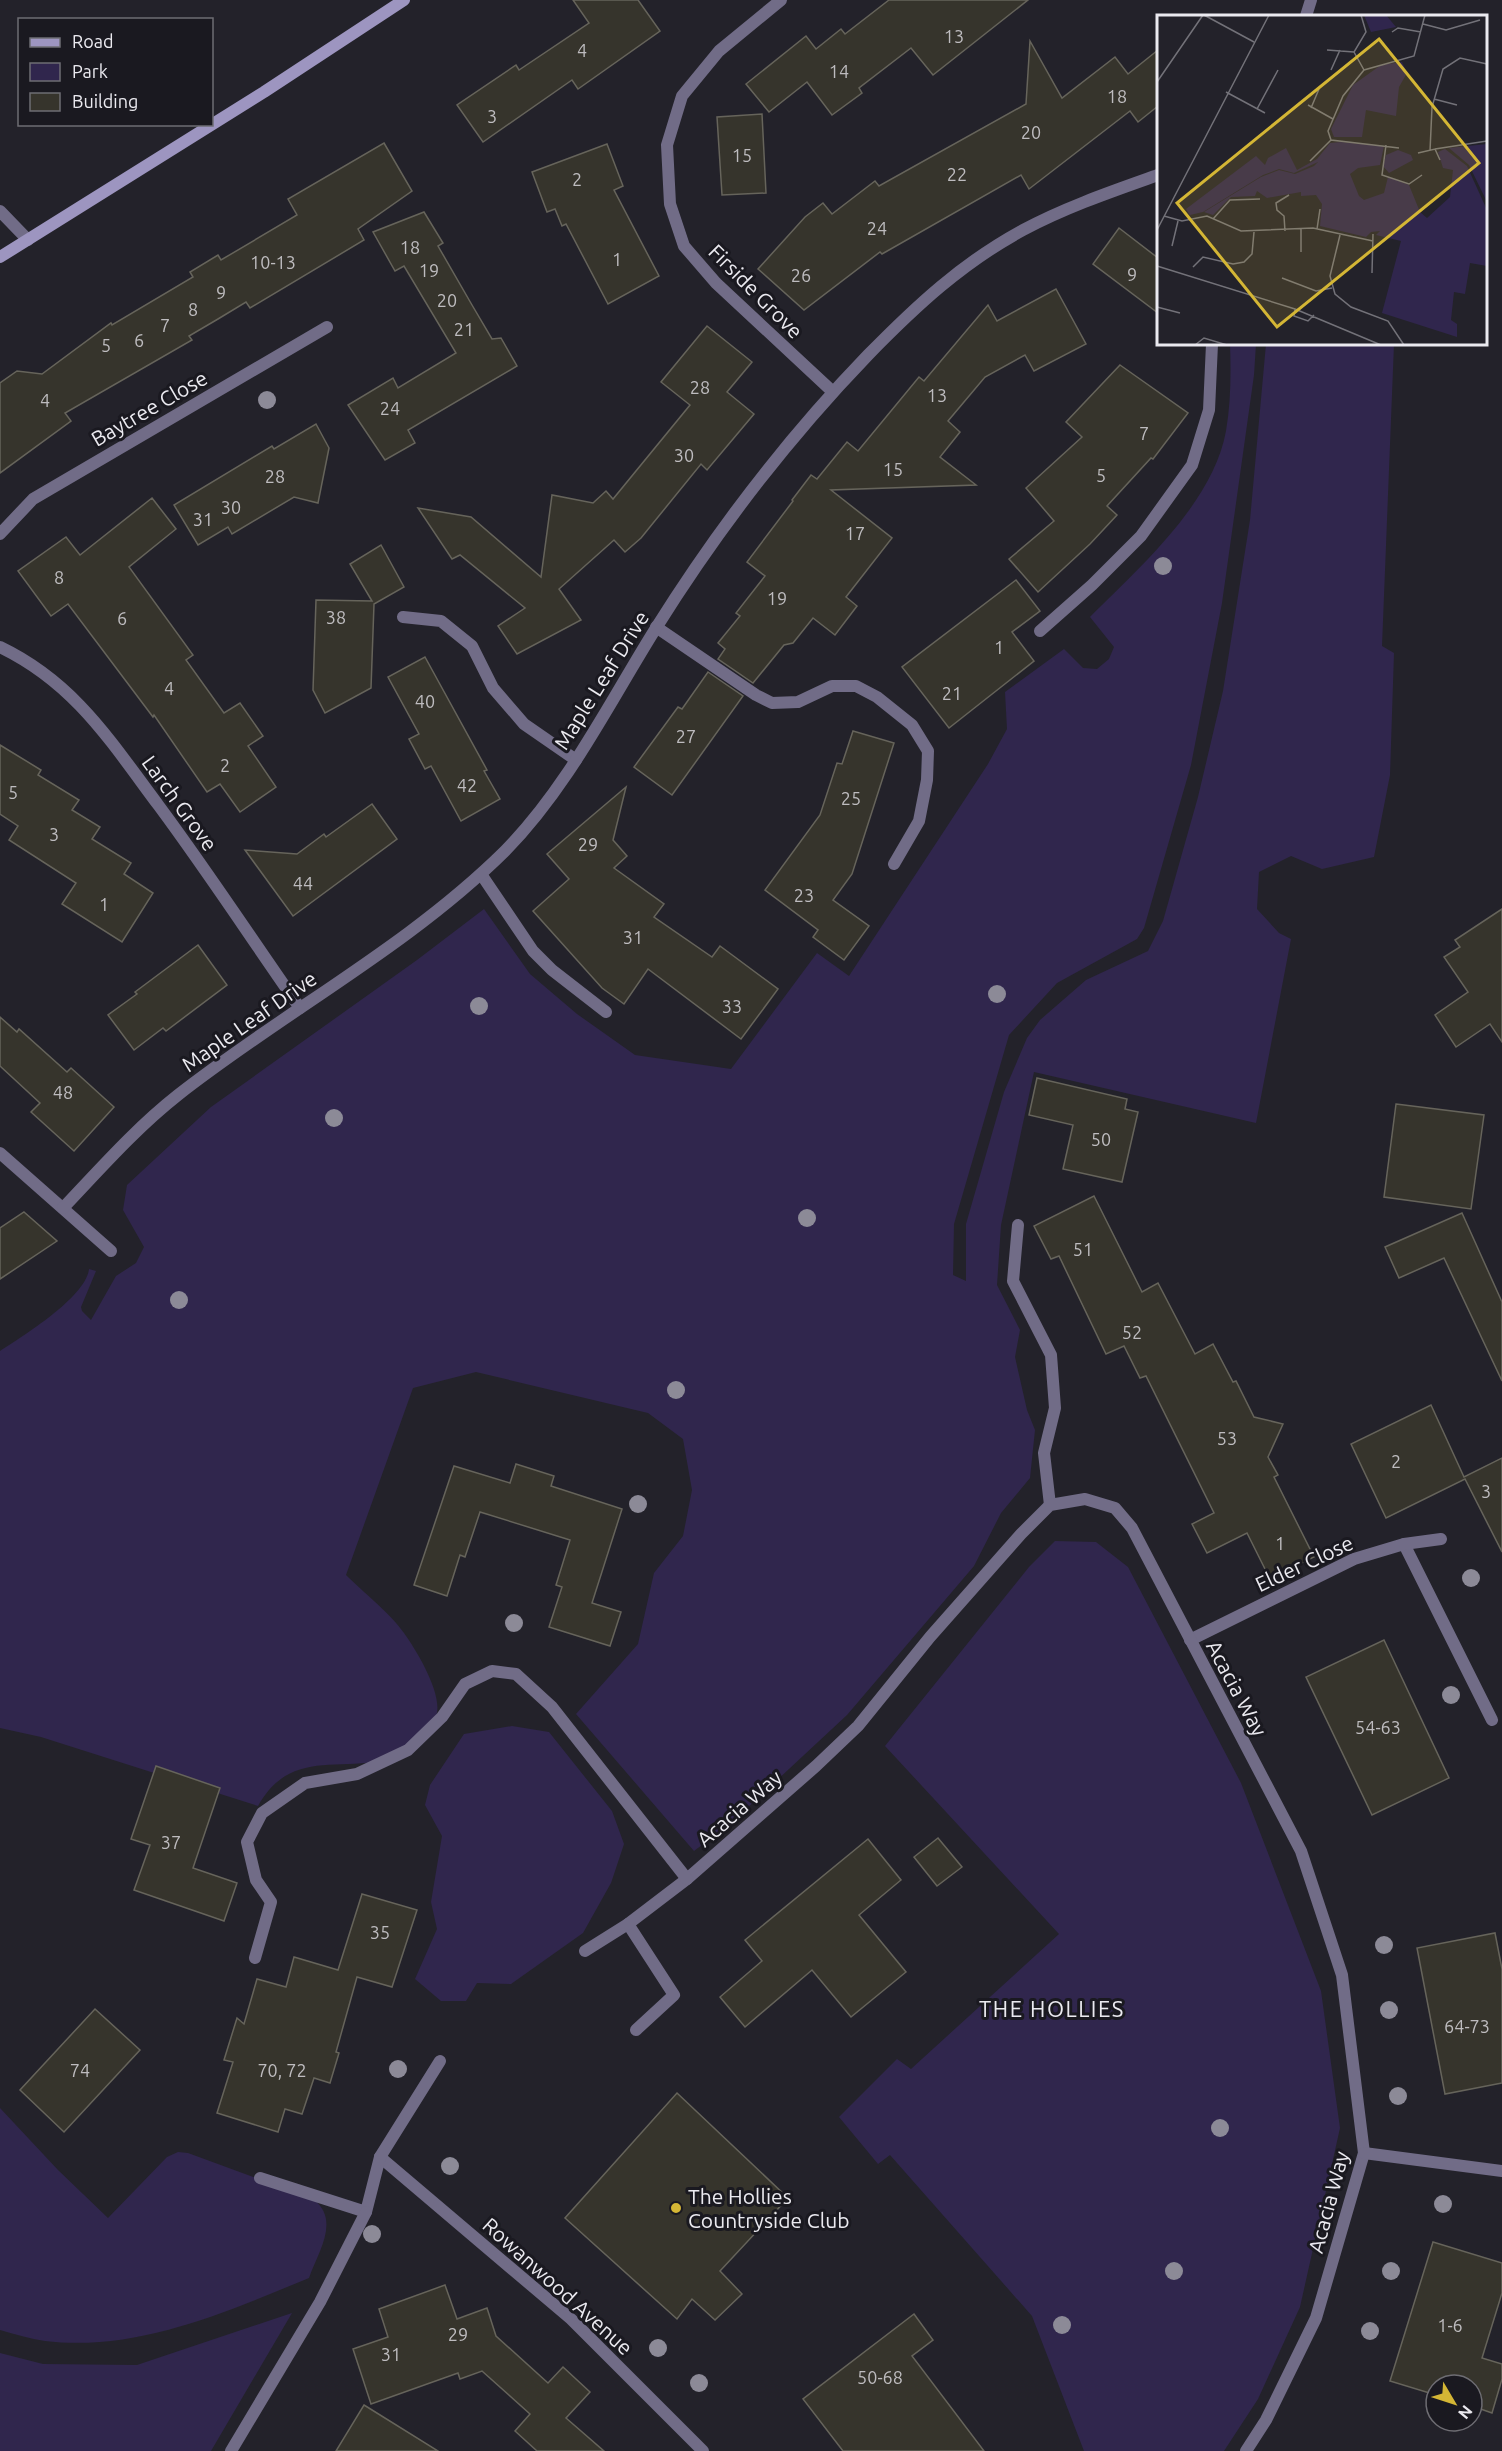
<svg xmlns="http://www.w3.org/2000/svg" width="1502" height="2451" viewBox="0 0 1502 2451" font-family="Ubuntu,sans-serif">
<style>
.green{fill:#30264d}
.building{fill:#36342c;stroke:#66645b;stroke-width:1.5}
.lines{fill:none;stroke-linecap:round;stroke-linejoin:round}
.service{stroke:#716c87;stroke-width:12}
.minor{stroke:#716c87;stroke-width:12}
.secondary{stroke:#9d95c0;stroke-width:12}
.tree{fill:#8c8a97}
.poi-dot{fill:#d4b635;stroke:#1a1920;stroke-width:2}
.labels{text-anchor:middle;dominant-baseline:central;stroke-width:6;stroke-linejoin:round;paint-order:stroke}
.number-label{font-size:18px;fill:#bebcbf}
.street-label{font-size:21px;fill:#ebeaf0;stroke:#1a1920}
.poi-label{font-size:21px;fill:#ebeaf0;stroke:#1a1920;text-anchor:start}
.neighbourhood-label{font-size:22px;letter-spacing:1.5px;fill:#ebeaf0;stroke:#1a1920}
.inset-road{fill:none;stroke:#737279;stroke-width:1.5}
.view{fill:#d4b635;fill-opacity:0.15;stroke:#d4b635;stroke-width:3}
.inset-edge{fill:none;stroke:#ebeaf0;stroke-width:3}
</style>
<rect width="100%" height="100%" fill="#23222a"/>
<!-- green -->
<g class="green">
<path d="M1230 344H1256L1254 375 1222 603 1191 765 1144 928 1137 939 1057 983 1009 1035 954 1224 953 1275 966 1281V1224L1004 1092 1027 1038 1040 1020 1086 980 1148 951 1163 921 1198 797 1223 691 1250 520 1266 344H1394L1382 646 1394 653 1390 775 1374 857 1322 869 1291 856 1259 872 1257 909 1279 933 1291 939 1256 1123 1034 1072 1001 1225 997 1285 1020 1330 1015 1357 1027 1410 1035 1430 1030 1478 1001 1513 974 1566 847 1715 731 1823 694 1851 576 1714 638 1644 654 1573 683 1536 692 1490 683 1439 648 1413 476 1372 413 1388 346 1575C363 1592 391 1614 404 1633 417 1651 444 1696 436 1716 431 1727 423 1733 414 1739 403 1747 388 1760 375 1762 326 1768 287 1755 258 1806L41 1737 0 1728V1351C23 1336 86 1297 89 1269L96 1271 81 1307 82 1311 91 1320 116 1276 136 1263 144 1247 123 1210 127 1185 211 1107 417 960 484 909 530 974 577 1014 635 1055 731 1069 817 953 849 976 988 764 1007 729 1005 692 1064 649 1083 668 1097 669 1109 659 1114 647 1090 617C1140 567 1213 503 1226 431 1231 402 1231 372 1230 344Z"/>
<path d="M1055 1541 1096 1542 1128 1567 1241 1783 1321 1991 1340 2128 1300 2307 1258 2399 1224 2451H1084L1032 2316 890 2155 878 2164 839 2117 897 2059 911 2069 1059 1934 885 1746 1029 1567Z"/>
<path d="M512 1726 549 1732 612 1811 624 1844 611 1883 583 1933 511 1984 477 1983 466 2001H441L415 1979 437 1929 431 1902 442 1836 425 1805 430 1785 464 1734Z"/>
<path d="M0 2108 58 2170 108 2218 167 2157 178 2152 188 2153 313 2199C341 2220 318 2252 309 2278 226 2312 137 2352 45 2341 30 2339 15 2334 0 2330Z"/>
<path d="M292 2313 211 2451H0V2353L43 2364 137 2365Z"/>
</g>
<!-- building -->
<g class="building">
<path d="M573 0H638L660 31 578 89 572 80 483 142 457 105 516 65 519 70 589 23Z"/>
<path d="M889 0H1028L933 75 911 48 859 88 862 93 832 115 807 82 769 112 746 84 806 36 816 49 841 29 845 34Z"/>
<path d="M1030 41 1062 98 1115 57 1128 74 1158 50V106L1138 122 1130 111 1029 189 1021 175 882 254 880 252 804 310 758 269 805 217 823 203 832 214 875 181 879 186 1026 104Z"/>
<path d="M762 114 766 193 722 195 717 117Z"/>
<path d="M384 143 412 191 358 229 364 240 250 308 246 302 218 319 189 336 192 340 65 413 71 421 0 473V383L17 371 42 374 111 323 112 325 193 277 190 272 218 255 221 260 297 215 288 199Z"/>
<path d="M607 144 623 186 614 190 659 276 608 304 566 224 562 226 555 209 547 212 532 172Z"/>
<path d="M424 212 443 243 438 246 472 305 492 339 501 338 517 366 408 430 415 443 385 460 348 405 393 378 398 388 456 353 404 266 395 271 373 232Z"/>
<path d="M1119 228 1158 258V313L1093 264Z"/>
<path d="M1056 289 1086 344 1034 371 1025 355 985 377 948 421 960 432 940 457 976 485 831 490 892 538 846 597 857 606 835 635 813 618 793 643 784 645 753 683 718 659 725 649 718 643 740 616 736 613 765 576 747 562 793 501 792 500 811 475 817 479 847 442 858 451 919 377 924 381 988 305 997 321Z"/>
<path d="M707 326 752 362 727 392 754 414 707 470 701 464 641 538 625 552 614 540 559 589 581 620 517 654 498 626 525 608 460 555 452 559 418 508 471 517 541 577 552 495 593 503 606 491 613 499 690 405 661 382Z"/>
<path d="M1120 365 1188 413 1153 459 1151 458 1107 506 1117 515 1090 544 1038 592 1009 559 1054 521 1026 488 1082 437 1066 422Z"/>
<path d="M316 424 329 448 318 503 294 497 232 534 228 527 198 545 174 505 272 446 274 449Z"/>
<path d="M152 498 176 529 129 567 193 655 186 660 224 713 240 703 263 736 248 746 276 787 240 812 220 784 207 792 154 715 153 717 68 604 51 616 18 571 66 537 80 555Z"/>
<path d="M381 545 404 587 374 604 371 688 325 713 313 690 316 600 372 601 350 564Z"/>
<path d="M1016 580 1040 611 1012 632 1034 661 949 728 902 667Z"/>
<path d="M425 657 487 770 484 771 500 799 461 821 431 766 425 769 409 739 419 734 388 677Z"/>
<path d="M708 672 743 696 672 795 634 767 678 707 682 709Z"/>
<path d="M853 731 894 743 852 874 833 900 869 926 844 960 813 937 818 930 765 890 820 815 837 763 842 764Z"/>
<path d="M0 745 41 770 38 775 79 800 72 810 100 827 92 839 131 863 124 874 153 893 122 942 62 904 76 883 9 840 18 826 0 814Z"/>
<path d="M626 787 613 840 627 856 614 868 664 904 654 917 712 957 720 946 778 989 741 1039 648 969 624 1004 602 988 533 911 569 879 547 854Z"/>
<path d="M372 804 397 839 293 916 245 850 297 854 324 834 326 837Z"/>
<path d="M1502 909V1042L1490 1024 1456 1047 1435 1015 1468 992 1444 957 1460 947 1455 940Z"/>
<path d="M198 945 227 985 166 1031 163 1028 134 1050 108 1015 137 994 135 992Z"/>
<path d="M0 1017 17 1032 19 1029 67 1072 71 1068 114 1107 74 1151 31 1112 40 1103 0 1066Z"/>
<path d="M1037 1078 1127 1099 1125 1109 1138 1112 1122 1182 1063 1169 1073 1125 1029 1115Z"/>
<path d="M1396 1104 1484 1115 1471 1209 1384 1197Z"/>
<path d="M1094 1196 1142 1292 1158 1283 1195 1354 1213 1344 1233 1382 1236 1381 1254 1417 1283 1424 1268 1457 1278 1475 1274 1477 1314 1557 1270 1579 1247 1533 1207 1553 1192 1524 1214 1513 1146 1376 1140 1378 1124 1346 1106 1354 1059 1256 1051 1259 1034 1226Z"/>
<path d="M24 1212 57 1241 0 1279V1228Z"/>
<path d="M1462 1213 1502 1302V1381L1444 1258 1399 1278 1385 1247Z"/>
<path d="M1431 1405 1464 1477 1502 1458V1552L1465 1479 1386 1518 1351 1444Z"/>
<path d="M516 1464 554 1476 551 1486 622 1509 592 1603 621 1612 610 1646 549 1627 562 1587 556 1585 570 1540 480 1512 465 1557 460 1555 447 1596 414 1585 454 1466 510 1483Z"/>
<path d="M1384 1640 1449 1778 1372 1815 1306 1677Z"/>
<path d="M156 1766 220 1788 193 1868 237 1883 224 1921 134 1890 150 1845 131 1839Z"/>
<path d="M938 1838 962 1867 937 1886 914 1857Z"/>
<path d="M868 1839 901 1880 859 1915 906 1972 851 2017 812 1970 745 2027 720 1997 762 1961 745 1940Z"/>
<path d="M362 1894 417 1910 392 1987 357 1977 336 2052 339 2053 330 2083 314 2078 302 2114 285 2109 278 2132 217 2113 233 2062 224 2060 237 2018 244 2024 257 1979 286 1987 294 1957 338 1970Z"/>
<path d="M1495 1933 1502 1969V2083L1445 2094 1417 1948Z"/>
<path d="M95 2009 140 2050 64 2132 20 2090Z"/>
<path d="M677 2093 788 2198 720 2271 742 2294 715 2320 692 2299 677 2319 565 2218Z"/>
<path d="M1433 2242 1502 2263V2293L1482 2358 1502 2364V2379L1492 2413 1472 2406V2385H1436V2395L1390 2381Z"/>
<path d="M445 2285 457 2319 487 2308 496 2336 548 2383 563 2367 590 2392 566 2418 604 2451H537L515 2431 530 2414 482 2371 460 2379 458 2373 371 2404 353 2349 388 2337 379 2309Z"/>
<path d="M914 2314 933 2340 912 2356 984 2451H843L803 2399Z"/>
<path d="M364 2405 438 2451H336Z"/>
</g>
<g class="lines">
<!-- service -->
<g class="service">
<path d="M0 211 28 240"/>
<path d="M1018 1225 1013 1281 1051 1355 1055 1408 1044 1453 1050 1505"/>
<path d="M1404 1544 1492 1720"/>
</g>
<!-- minor -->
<g class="minor">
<path d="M781 0 719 51 682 96 667 145 670 204 684 246 716 283 833 392"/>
<path d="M1306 16 1311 0"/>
<path d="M0 534 33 499 327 327"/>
<path d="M403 617 441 621 472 646 493 688 524 724 576 760"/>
<path d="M656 627 756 695 772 703 798 702 832 686H856L877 697 912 725 928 751 927 780 919 821 894 864"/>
<path d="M1040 631 1092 585 1141 536 1192 465 1209 410 1212 344"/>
<path d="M0 647C75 683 111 742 159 806 208 872 253 941 300 1008"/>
<path d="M481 874 533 951 552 970 606 1012"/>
<path d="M0 1153 111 1251"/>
<path d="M63 1208C100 1169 136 1128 178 1095 285 1011 408 947 505 851 568 787 609 703 656 628 718 529 787 439 868 355 916 306 962 263 1023 230 1066 207 1113 191 1158 175"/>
<path d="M1190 1640 1354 1559 1404 1544 1441 1539"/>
<path d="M628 1924 674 1995 636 2030"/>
<path d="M585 1951 628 1924 687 1879 816 1766 858 1726 930 1637 1021 1534 1050 1505 1085 1499 1115 1508 1132 1528 1301 1851 1342 1975 1364 2153 1316 2318 1266 2420 1246 2451"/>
<path d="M255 1958 271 1902 256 1880 247 1842 262 1813 305 1783 357 1774 408 1750 442 1717 465 1684 492 1671 516 1674 552 1707 687 1879"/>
<path d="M1364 2153 1502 2171"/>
<path d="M380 2157 571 2319 703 2451"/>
<path d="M260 2178 366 2212 380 2157 440 2061"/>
<path d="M231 2451 320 2302 366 2212"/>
</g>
<!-- secondary -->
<path class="secondary" d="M0 257 264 92 404 0"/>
</g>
<!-- trees -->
<g class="tree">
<circle cx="267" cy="400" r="9"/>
<circle cx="1163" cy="566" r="9"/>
<circle cx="997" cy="994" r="9"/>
<circle cx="479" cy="1006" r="9"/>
<circle cx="334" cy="1118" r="9"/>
<circle cx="807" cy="1218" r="9"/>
<circle cx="179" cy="1300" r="9"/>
<circle cx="676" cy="1390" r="9"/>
<circle cx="638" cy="1504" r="9"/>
<circle cx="1471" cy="1578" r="9"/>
<circle cx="514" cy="1623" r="9"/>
<circle cx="1451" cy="1695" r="9"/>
<circle cx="1384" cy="1945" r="9"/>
<circle cx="1389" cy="2010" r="9"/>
<circle cx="398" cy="2069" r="9"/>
<circle cx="1398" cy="2096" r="9"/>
<circle cx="1220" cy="2128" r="9"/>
<circle cx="450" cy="2166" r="9"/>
<circle cx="1443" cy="2204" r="9"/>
<circle cx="372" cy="2234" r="9"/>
<circle cx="1174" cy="2271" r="9"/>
<circle cx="1391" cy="2271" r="9"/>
<circle cx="1062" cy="2325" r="9"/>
<circle cx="1370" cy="2331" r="9"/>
<circle cx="658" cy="2348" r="9"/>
<circle cx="699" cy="2383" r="9"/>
</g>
<!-- markers -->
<circle class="poi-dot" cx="676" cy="2208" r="6"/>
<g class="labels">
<!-- number labels -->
<g class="number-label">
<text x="954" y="36">13</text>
<text x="582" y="50">4</text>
<text x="839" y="71">14</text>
<text x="1117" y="96">18</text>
<text x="492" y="116">3</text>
<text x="1031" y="132">20</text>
<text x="742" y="155">15</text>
<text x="957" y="174">22</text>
<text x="577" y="179">2</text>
<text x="877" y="228">24</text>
<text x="410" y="247">18</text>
<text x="617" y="259">1</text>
<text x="273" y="262">10-13</text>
<text x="429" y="270">19</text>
<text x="1132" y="274">9</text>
<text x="801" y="275">26</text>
<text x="221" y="292">9</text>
<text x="447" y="300">20</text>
<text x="193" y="309">8</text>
<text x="165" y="325">7</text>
<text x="464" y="329">21</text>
<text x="139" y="340">6</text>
<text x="106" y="345">5</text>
<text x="700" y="387">28</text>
<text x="937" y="395">13</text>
<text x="45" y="400">4</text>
<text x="390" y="408">24</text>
<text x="1144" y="433">7</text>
<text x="684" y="455">30</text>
<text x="893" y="469">15</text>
<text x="1101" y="475">5</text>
<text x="275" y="476">28</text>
<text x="231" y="507">30</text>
<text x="203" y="519">31</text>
<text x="855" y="533">17</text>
<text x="59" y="577">8</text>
<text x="777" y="598">19</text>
<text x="336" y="617">38</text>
<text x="122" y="618">6</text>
<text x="999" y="647">1</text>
<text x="169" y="688">4</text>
<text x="952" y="693">21</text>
<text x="425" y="701">40</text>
<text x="686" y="736">27</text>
<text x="225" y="765">2</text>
<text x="467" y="785">42</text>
<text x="13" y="792">5</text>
<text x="851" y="798">25</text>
<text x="54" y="834">3</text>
<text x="588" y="844">29</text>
<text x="303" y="883">44</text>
<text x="804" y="895">23</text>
<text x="104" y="904">1</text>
<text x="633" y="937">31</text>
<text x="732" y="1006">33</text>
<text x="63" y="1092">48</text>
<text x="1101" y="1139">50</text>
<text x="1083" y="1249">51</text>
<text x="1132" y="1332">52</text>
<text x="1227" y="1438">53</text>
<text x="1396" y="1461">2</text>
<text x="1486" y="1491">3</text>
<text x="1280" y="1543">1</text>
<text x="1378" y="1727">54-63</text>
<text x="171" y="1842">37</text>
<text x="380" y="1932">35</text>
<text x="1467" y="2026">64-73</text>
<text x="80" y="2070">74</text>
<text x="282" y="2070">70, 72</text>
<text x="1450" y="2325">1-6</text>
<text x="458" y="2334">29</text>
<text x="391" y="2354">31</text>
<text x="880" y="2377">50-68</text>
</g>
<!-- street labels -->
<g class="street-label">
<text transform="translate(756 291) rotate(45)">Firside Grove</text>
<text transform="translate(149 408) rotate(-30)">Baytree Close</text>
<text transform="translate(601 680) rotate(-58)">Maple Leaf Drive</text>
<text transform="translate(180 803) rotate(54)">Larch Grove</text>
<text transform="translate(249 1021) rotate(-35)">Maple Leaf Drive</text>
<text transform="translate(1304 1563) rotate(-25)">Elder Close</text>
<text transform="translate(1237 1688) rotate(62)">Acacia Way</text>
<text transform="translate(739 1808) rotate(-41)">Acacia Way</text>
<text transform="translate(1328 2202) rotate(-75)">Acacia Way</text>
<text transform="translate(558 2286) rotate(42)">Rowanwood Avenue</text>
</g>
<!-- poi labels -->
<g class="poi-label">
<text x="688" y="2196">The Hollies<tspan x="688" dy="24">Countryside Club</tspan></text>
</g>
<!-- neighbourhood labels -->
<g class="neighbourhood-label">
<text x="1052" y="2008">THE HOLLIES</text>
</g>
</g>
<!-- overview -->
<g transform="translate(1157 15)">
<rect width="330" height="330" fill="#23222a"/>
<path d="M207 0H229L239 12 214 17ZM245 47 250 58 242 72 239 101 209 95 205 122H177L174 114 196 70 224 50ZM184 127 227 131 223 150 201 153 193 159 202 181 207 185 227 178 231 162 252 170 263 197 270 203 293 182 296 155 286 153 281 137 288 134 310 151 330 195V251L313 248 308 279 297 277 294 305 300 309V322L225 298 244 226 219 220 223 216 214 217 209 222 163 211 165 189 159 180 144 181V177L110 183 100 176 98 181 74 182 56 200 47 197 104 162 122 155 138 159 157 151 161 147 137 158 122 154 106 160 46 197 33 200 29 194 99 141 108 150 111 143 129 133 140 155 160 144 173 128ZM330 129V187L312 150 292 133ZM241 135 254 140 256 145 232 158 226 151 229 140Z" fill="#30264d"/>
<path class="inset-road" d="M47 0 97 27M204 0 209 17 197 37 207 55M266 9 289 15 323 5M235 17 241 13 264 17M170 35 197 37M174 55 183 35M0 67 46 0M69 77 108 98M277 84 300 90M151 90 176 104M154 93 162 74M100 94 121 55M330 104V123M229 130 225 160 252 169 265 160M242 133 174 125 171 116 186 81 207 55 257 41 268 0M278 134 330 126M273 136 275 92 286 54 303 43 330 49M261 138 278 134 283 145M153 146 174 125M7 201 25 206 50 201 84 216 156 213 216 226M56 204 73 185 103 184M160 214 163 194M0 215 112 0M128 216 127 201 120 195 119 188 132 180M183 220 173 261 178 279 194 292 231 306 247 330M15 231 21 206M144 237V214M0 251 138 294 224 330M36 252 46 242 76 249 87 247 95 239 97 217M215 258 216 219M125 263 159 276 175 273M0 292 23 298M138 294 137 301 151 306 157 300M38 330 47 323 70 330"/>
<path class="view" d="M222 24 322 148 120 312 20 188Z"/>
<rect width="330" height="330" class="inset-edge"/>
</g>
<!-- legend -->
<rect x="18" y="18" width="195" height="108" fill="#1a1920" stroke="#6e6d73" stroke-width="1.5"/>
<rect x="30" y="38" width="30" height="9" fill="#9d95c0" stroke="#6e6d73" stroke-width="1.5"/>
<text x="72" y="48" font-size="18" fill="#ebeaf0">Road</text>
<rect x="30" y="63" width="30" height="18" fill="#30264d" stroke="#6e6d73" stroke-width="1.5"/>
<text x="72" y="78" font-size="18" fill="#ebeaf0">Park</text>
<rect x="30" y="93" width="30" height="18" fill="#36342c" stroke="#6e6d73" stroke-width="1.5"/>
<text x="72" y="108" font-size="18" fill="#ebeaf0">Building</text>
<!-- north arrow -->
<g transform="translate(1454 2403) rotate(129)"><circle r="28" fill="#1a1920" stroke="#6e6d73" stroke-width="1.5"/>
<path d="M0-4.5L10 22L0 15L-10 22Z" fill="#d4b635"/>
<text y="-9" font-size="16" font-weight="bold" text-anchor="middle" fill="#ebeaf0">N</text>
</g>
</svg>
